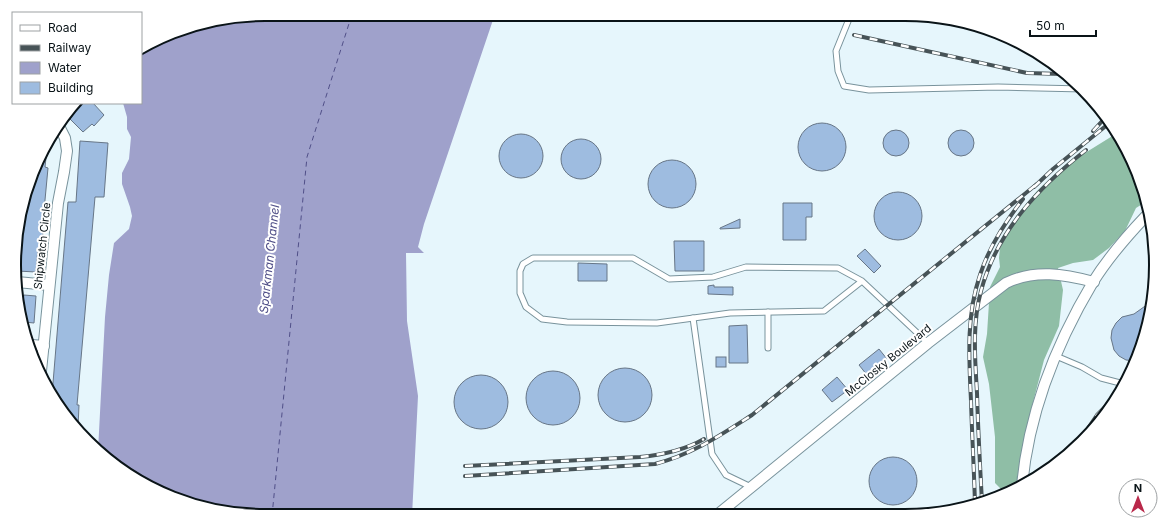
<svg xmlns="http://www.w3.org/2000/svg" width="1170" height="530" viewBox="0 0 1170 530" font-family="Inter,sans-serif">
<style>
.forest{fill:#8fbea6}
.water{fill:#9fa1cb}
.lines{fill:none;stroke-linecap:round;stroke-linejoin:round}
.ferry{stroke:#504f88;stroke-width:1;stroke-dasharray:5 4;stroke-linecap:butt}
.building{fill:#9ebce0;stroke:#677687}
.lane-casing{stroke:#79939c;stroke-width:7}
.street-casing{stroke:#79939c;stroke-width:12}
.lane{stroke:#fff;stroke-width:5}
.street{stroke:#fff;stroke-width:10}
.rail-casing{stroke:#475357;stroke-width:4}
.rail{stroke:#fff;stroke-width:2.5;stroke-dasharray:8;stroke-linecap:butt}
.labels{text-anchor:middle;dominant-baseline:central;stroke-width:4;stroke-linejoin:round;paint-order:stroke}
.street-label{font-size:11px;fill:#0a1418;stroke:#fff}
.water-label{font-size:12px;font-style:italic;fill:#504f88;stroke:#fff}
.rim{fill:none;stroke:#0a1418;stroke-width:2}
</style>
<rect width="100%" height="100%" fill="#e6f6fc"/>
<!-- forest -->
<path class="forest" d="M1114 135 1137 169 1144 203 1136 208 1125 231 1109 248 1093 260 1073 263 1058 268 1063 290 1059 326 1044 360 1030 414 1019 469 1018 485 1006 494 995 483V437L989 384 983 357 987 334 990 287 1000 267 999 258 1000 248 1016 216 1037 191 1064 166Z"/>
<!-- water -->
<path class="water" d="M265 14H495L424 224 418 247 424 253H406L407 321 418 396 412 516H265L169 497 98 451 105 317 109 275 114 243 129 229 132 216 130 207 122 184V173L129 159 131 137 127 129V117L123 103H141V52L184 27Z"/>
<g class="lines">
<!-- ferry -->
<path class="ferry" d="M272 516 307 157 352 14"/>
</g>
<!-- building -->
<g class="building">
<path d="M78 103H93L104 115 94 126 92 124 83 132 67 116Z"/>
<circle cx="822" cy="147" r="24"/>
<circle cx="961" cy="143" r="13"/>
<circle cx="896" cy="143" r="13"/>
<circle cx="521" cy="156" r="22"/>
<circle cx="581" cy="159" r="20"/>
<path d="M80 141 108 143 104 197H95L77 405H79L78 428 52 395 68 202H76Z"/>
<path d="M44 148 47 149 45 167 48 168 42 232H43L42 244H40V248H38L36 272 17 271 19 216Z"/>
<circle cx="672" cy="184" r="24"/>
<circle cx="898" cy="216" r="24"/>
<path d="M783 203H812V217H806V240H783Z"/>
<path d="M740 219V228L720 229V228Z"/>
<path d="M674 241H704V271H675Z"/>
<path d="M865 249 881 266 874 273 857 256Z"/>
<path d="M578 263 607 264V281H578Z"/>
<path d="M714 285V287H733V295L708 294V286Z"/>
<path d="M24 295 36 296 34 323 24 322 16 299H23Z"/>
<path d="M1148 304 1137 361 1126 360 1119 356 1114 350 1111 338 1112 330 1116 323 1122 317 1134 314Z"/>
<path d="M747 325 748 363H729V326Z"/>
<path d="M879 349 887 359 867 375 859 365Z"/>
<rect x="716" y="357" width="10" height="10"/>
<circle cx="625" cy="395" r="27"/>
<circle cx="553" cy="398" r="27"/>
<circle cx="481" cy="402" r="27"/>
<path d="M837 377 848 390 832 402 822 390Z"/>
<circle cx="893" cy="481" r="24"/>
</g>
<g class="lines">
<defs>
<g id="lane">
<path d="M851 14 836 51 838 71 844 86 869 90 998 87 1084 89"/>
<path d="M862 281 824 311 730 313 657 323 567 322 542 319 526 307 520 293V271L523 264 533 258H633L669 279 713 277 746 267 838 268 862 281 928 343"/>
<path d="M768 312V348"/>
<path d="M693 318 712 454 726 475 751 487"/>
<path d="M1056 356 1082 367 1101 378 1124 384"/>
</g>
<g id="street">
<path d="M17 282 49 285"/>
<path d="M32 345 44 346"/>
<path d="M41 371 58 203 64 172 67 151 65 138 59 126"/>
<path d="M1022 485C1029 413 1056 344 1093 282 1108 258 1127 236 1146 216"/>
<path d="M717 515 928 343 1006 283C1035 269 1064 274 1094 282"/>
</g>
</defs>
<!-- lane casing -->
<use href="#lane" class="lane-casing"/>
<!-- street casing -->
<use href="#street" class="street-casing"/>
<!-- lane -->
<use href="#lane" class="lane"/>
<!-- street -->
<use href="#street" class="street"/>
<defs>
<g id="rail">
<path d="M854 35 1027 73 1062 74"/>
<path d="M1093 131 1104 119"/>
<path d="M1034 187 1053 169 1107 125"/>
<path d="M1078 443 1097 415 1117 395"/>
<path d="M465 466 640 457C661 455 685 450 704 439"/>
<path d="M465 476 655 464C693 454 719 436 752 415L1037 184"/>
<path d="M982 502C980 466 978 429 977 393 975 359 972 324 981 291 997 231 1039 187 1086 150"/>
<path d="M975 504C974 469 972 435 971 401 969 358 966 316 980 275 989 247 1005 222 1023 199"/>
</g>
</defs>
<!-- rail casing -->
<use href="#rail" class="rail-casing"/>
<!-- rail -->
<use href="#rail" class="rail"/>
</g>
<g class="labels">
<!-- street labels -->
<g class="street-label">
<text transform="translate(42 246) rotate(-84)">Shipwatch Circle</text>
<text transform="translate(888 360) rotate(-39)">McClosky Boulevard</text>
</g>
<!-- water labels -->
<g class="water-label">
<text transform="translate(269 259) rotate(-84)">Sparkman Channel</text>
</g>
</g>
<!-- crop -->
<path d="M0 0H1170V530H0ZM265 21H905A244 244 0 0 1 1149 265V265A244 244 0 0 1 905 509H265A244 244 0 0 1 21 265V265A244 244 0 0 1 265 21Z" fill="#fff" fill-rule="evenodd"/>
<path class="rim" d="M265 21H905A244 244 0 0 1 1149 265V265A244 244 0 0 1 905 509H265A244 244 0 0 1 21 265V265A244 244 0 0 1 265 21Z"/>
<!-- legend -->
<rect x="12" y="12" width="130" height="92" fill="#ffffff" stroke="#9da1a3"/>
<rect x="20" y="25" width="20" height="6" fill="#ffffff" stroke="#9da1a3"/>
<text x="48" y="32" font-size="12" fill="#0a1418">Road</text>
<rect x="20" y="45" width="20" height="6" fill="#475357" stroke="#9da1a3"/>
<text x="48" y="52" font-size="12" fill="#0a1418">Railway</text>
<rect x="20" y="62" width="20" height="12" fill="#9fa1cb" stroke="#9da1a3"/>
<text x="48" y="72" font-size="12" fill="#0a1418">Water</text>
<rect x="20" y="82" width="20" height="12" fill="#9ebce0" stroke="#9da1a3"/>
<text x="48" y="92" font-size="12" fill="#0a1418">Building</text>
<!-- north arrow -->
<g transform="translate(1138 498)"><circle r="19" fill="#ffffff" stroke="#9da1a3"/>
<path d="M0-3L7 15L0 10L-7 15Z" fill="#b9284a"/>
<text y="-6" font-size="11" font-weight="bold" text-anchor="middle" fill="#0a1418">N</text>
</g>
<!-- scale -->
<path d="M1030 30v6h66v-6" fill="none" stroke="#0a1418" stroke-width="2"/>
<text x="1036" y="30" font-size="12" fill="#0a1418" stroke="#ffffff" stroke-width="3" paint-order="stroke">50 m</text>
</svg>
